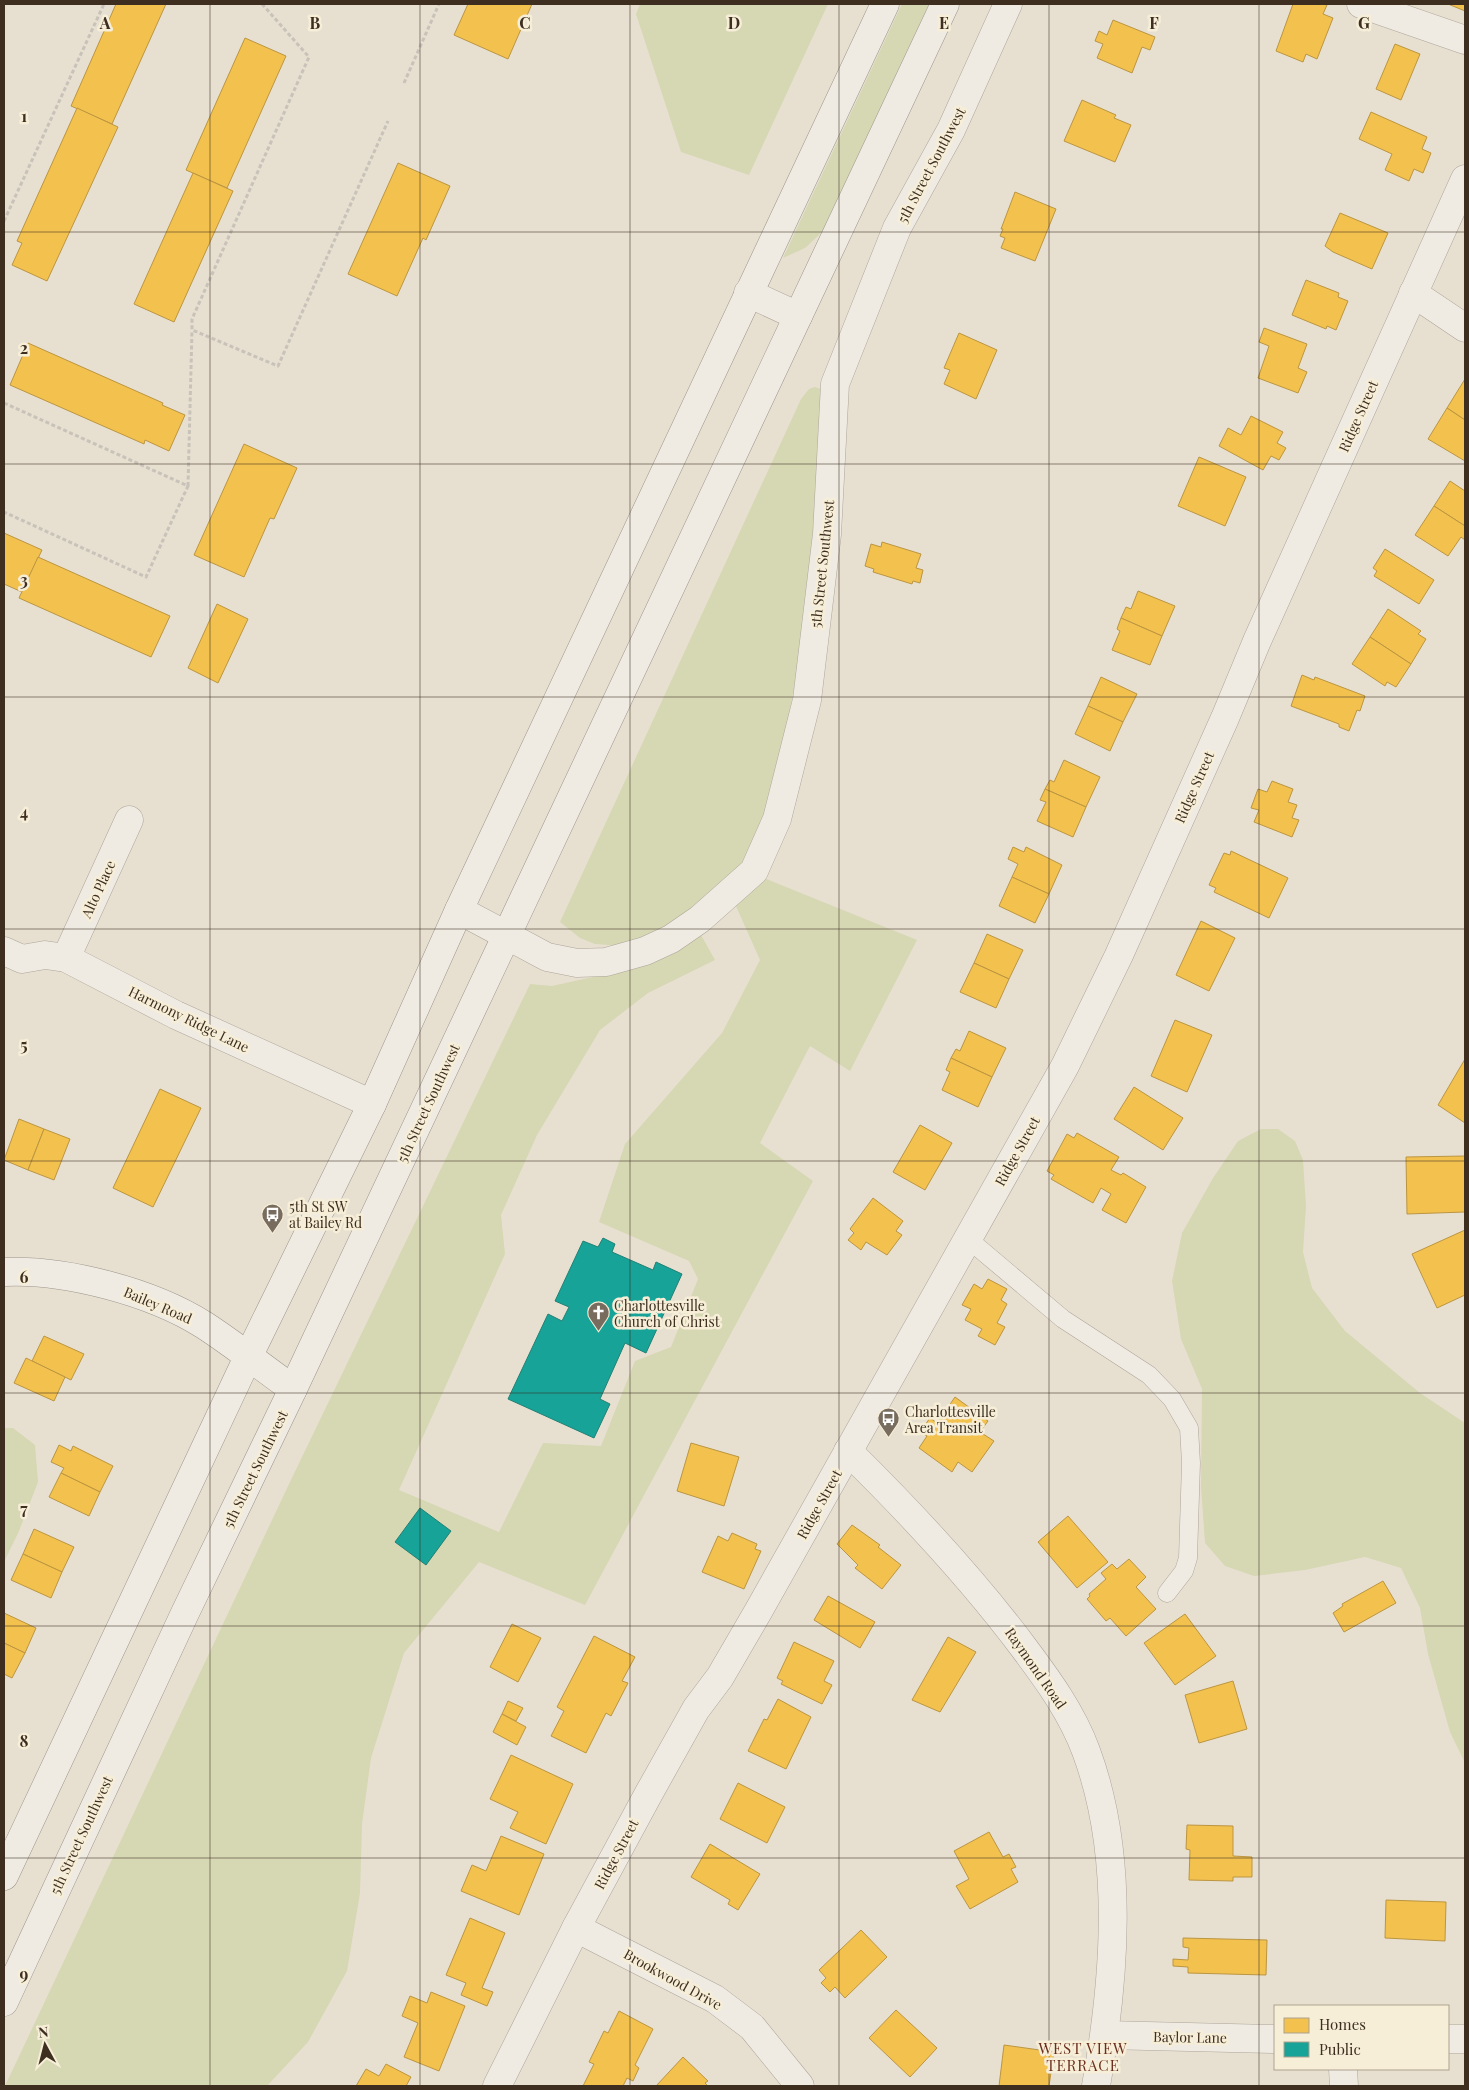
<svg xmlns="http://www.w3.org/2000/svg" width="1469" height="2090" viewBox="0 0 1469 2090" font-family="'Playfair Display',serif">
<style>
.green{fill:#d6d7b3}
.homes{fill:#f2c14e;stroke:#bc9540}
.public{fill:#17a398;stroke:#228074}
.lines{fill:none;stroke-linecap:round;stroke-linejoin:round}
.lane-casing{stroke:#ada599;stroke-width:19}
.street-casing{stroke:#ada599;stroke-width:29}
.secondary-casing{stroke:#9c958a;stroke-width:29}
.path{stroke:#c8c2b9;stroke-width:3;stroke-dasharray:4 2.5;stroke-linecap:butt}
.lane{stroke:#efebe3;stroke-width:18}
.street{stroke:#efebe3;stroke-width:28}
.secondary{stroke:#efebe3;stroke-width:28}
.grid{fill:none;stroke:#3d2e20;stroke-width:1;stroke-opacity:0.55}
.labels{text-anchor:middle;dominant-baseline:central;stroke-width:5;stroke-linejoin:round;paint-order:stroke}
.street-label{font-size:14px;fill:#3d2e20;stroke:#f7eed8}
.poi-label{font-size:14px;fill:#3d2e20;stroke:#f7eed8;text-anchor:start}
.neighbourhood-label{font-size:15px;letter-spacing:1px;fill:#6b2e1e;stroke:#f7eed8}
.grid-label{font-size:16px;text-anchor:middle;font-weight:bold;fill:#3d2e20;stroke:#f7eed8;stroke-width:5;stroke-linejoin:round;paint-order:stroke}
</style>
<rect width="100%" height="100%" fill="#e7e0d1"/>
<!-- green -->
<g class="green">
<path d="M640 4H828L749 175 681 152 636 14Z"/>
<path d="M902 4H929L823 231 805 248 783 258Z"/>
<path d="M815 387 821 389 822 399 807 620 769 819 753 857 689 916 624 946 595 944 580 938 560 922 801 399 809 389Z"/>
<path d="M759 876 917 940 850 1071 810 1046 760 1143 813 1181 585 1605 479 1562 404 1653 371 1758 362 1824 360 1893 347 1971 308 2042 267 2086H5L289 1484 530 984 552 986 642 966 701 935 715 960 648 993 600 1030 537 1135 501 1215 505 1254 399 1490 499 1532 543 1443 601 1446 635 1361 671 1347 698 1279 689 1261 599 1222 625 1144 722 1033 760 960 735 904Z"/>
<path d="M1261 1129H1278L1295 1141 1303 1160 1306 1206 1303 1252 1312 1288 1345 1331 1420 1393 1465 1423V1763L1450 1732 1428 1654 1420 1608 1401 1568 1365 1557 1305 1570 1254 1576 1225 1566 1205 1543 1201 1486 1202 1389 1181 1339 1172 1281 1182 1233 1213 1178 1238 1141Z"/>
<path d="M4 1428H13L35 1445 38 1482 19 1531 4 1562Z"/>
</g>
<!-- homes -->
<g class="homes">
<path d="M116 4H166L112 124 71 106Z"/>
<path d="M468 4H532L508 59 454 35Z"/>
<path d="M1293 4H1323L1327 5 1323 14 1333 18 1317 59 1306 54 1303 62 1276 51Z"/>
<path d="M1448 4H1465V11Z"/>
<path d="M1113 20 1155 37 1150 50 1142 47 1132 73 1097 58 1103 44 1095 41 1099 31 1107 35Z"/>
<path d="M245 38 286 56 227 188 186 170Z"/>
<path d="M1395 44 1420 54 1401 100 1376 89Z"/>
<path d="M1082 100 1116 115 1114 118 1131 125 1115 162 1064 141Z"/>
<path d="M77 108 118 127 47 281 12 265 22 243 17 241Z"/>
<path d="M1371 112 1427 137 1422 149 1431 153 1423 173 1414 169 1409 181 1385 170 1392 154 1359 139Z"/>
<path d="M398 163 450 186 426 240 423 238 397 296 348 274Z"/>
<path d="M193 173 233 191 174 322 134 304Z"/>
<path d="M1015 192 1056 209 1035 261 1001 248 1005 238 1000 236 1003 229H1001Z"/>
<path d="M1340 213 1388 233 1372 269 1333 252 1325 246Z"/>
<path d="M1306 280 1339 293 1338 297 1348 301 1336 330 1327 326 1326 329 1292 315Z"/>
<path d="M1264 328 1307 344 1298 368 1307 372 1298 393 1258 378 1269 346 1259 342Z"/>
<path d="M959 333 997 350 976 399 944 384 950 370 944 368Z"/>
<path d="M28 343 163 403 162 405 185 415 169 451 145 440 144 444 10 385Z"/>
<path d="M1465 379V420L1447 408Z"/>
<path d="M1447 408 1465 420V461L1428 439Z"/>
<path d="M1251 416 1283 432 1277 443 1286 448 1279 460 1271 456 1263 470 1219 446 1228 428 1241 435Z"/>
<path d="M244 444 297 468 274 519 270 518 244 577 194 555Z"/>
<path d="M1199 457 1246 477 1225 526 1178 506Z"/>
<path d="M1450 481 1465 491V526L1434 506Z"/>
<path d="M1434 506 1465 526V540L1461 537 1448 556 1415 535Z"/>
<path d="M4 533 42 550 22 592 4 584Z"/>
<path d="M882 542 921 554 916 568 923 570 920 583 913 581 912 584 873 572 874 569 865 566 871 544 881 547Z"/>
<path d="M1385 549 1434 580 1419 604 1374 576 1377 571 1373 568Z"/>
<path d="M38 557 170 616 151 657 19 598Z"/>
<path d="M1138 591 1175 606 1162 636 1121 618 1126 607 1131 609Z"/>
<path d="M217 604 248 619 218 683 188 668Z"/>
<path d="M1388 609 1421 631 1418 634 1426 639 1411 664 1370 637Z"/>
<path d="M1121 618 1162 636 1150 665 1112 650 1120 631 1117 629Z"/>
<path d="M1370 637 1411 664 1396 687 1387 682 1385 686 1352 664Z"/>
<path d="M1302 675 1314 680 1315 677 1365 696 1360 711 1357 710 1349 731 1339 727V724L1291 706Z"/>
<path d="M1101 677 1137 694 1123 722 1088 706Z"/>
<path d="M1088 706 1123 722 1110 751 1075 734Z"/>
<path d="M1064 760 1100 777 1086 807 1045 789 1050 780 1054 782Z"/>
<path d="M1272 781 1293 789 1288 802 1297 805 1292 818 1299 820 1292 837 1254 822 1259 810 1251 808 1258 789 1267 792Z"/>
<path d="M1045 789 1086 807 1073 837 1037 821 1046 802 1040 800Z"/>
<path d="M1013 847 1024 852 1026 847 1062 865 1049 894 1012 877 1018 864 1008 859Z"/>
<path d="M1231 851 1288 878 1269 918 1214 892 1216 888 1209 885 1224 853 1230 855Z"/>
<path d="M1012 877 1049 894 1035 923 999 906Z"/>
<path d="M1201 921 1235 938 1209 991 1176 975Z"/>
<path d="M987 934 1023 950 1009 979 974 963Z"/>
<path d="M974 963 1009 979 996 1008 960 992Z"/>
<path d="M1175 1020 1212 1035 1187 1092 1151 1076Z"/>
<path d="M969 1031 1006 1048 992 1077 951 1058 956 1049 960 1051Z"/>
<path d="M951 1058 992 1077 978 1107 942 1090 950 1072 946 1070Z"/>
<path d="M1465 1059V1123L1438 1105Z"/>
<path d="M1134 1087 1183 1118 1163 1150 1114 1119Z"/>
<path d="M160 1089 201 1108 153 1207 113 1188Z"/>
<path d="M19 1119 44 1129 28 1170 4 1160Z"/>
<path d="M920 1125 952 1143 925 1190 893 1172Z"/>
<path d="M44 1129 70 1139 54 1180 28 1170Z"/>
<path d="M1077 1133 1119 1157 1111 1170 1121 1175 1123 1173 1146 1187 1126 1223 1102 1210 1111 1194 1101 1188 1093 1203 1051 1179 1054 1175 1047 1171 1067 1134 1074 1138Z"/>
<path d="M1465 1156V1212L1407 1214 1406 1157Z"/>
<path d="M873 1198 903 1221 896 1231 902 1235 887 1255 866 1242 861 1250 848 1240 854 1233 850 1229Z"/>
<path d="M1465 1230V1295L1437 1308 1412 1254Z"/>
<path d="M988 1279 1007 1289 1001 1300 1007 1304 997 1323 1005 1327 995 1345 978 1336 982 1329 965 1320 971 1309 962 1305 974 1284 982 1289Z"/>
<path d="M44 1336 84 1354 71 1380 32 1361Z"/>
<path d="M26 1358 65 1377 54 1401 14 1383Z"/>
<path d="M955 1397 988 1421 980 1432 994 1441 972 1472 958 1462 952 1472 919 1448 927 1436 920 1432 930 1418 937 1423Z"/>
<path d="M691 1443 739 1457 724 1506 677 1491Z"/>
<path d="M59 1445 71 1451 73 1446 113 1466 100 1492 61 1473 64 1468 51 1462Z"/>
<path d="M61 1473 100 1492 89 1516 49 1497Z"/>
<path d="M1068 1516 1108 1562 1077 1588 1038 1542Z"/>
<path d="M852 1525 880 1545 878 1547 901 1565 882 1589 855 1568 858 1565 837 1544Z"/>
<path d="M34 1529 74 1547 62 1572 23 1554Z"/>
<path d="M732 1533 757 1544 755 1549 761 1551 744 1589 702 1572 718 1536 728 1541Z"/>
<path d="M23 1554 62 1572 51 1598 11 1580Z"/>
<path d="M1129 1559 1146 1577 1136 1587 1156 1609 1126 1636 1110 1618 1106 1621 1087 1599 1090 1596 1089 1594 1106 1579 1101 1573 1112 1564 1117 1569Z"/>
<path d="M1383 1581 1396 1603 1344 1632 1333 1613 1343 1606 1342 1604Z"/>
<path d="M828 1596 875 1622 860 1648 814 1620Z"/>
<path d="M4 1613 36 1628 25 1653 4 1643Z"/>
<path d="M1185 1614 1216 1656 1175 1685 1144 1643Z"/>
<path d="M512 1624 541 1638 518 1682 490 1667Z"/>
<path d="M594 1636 635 1657 622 1681 628 1683 611 1716 606 1713 586 1753 551 1736 564 1711 557 1707Z"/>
<path d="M948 1637 976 1652 940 1712 912 1700Z"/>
<path d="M794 1642 834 1661 824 1681 832 1685 822 1704 781 1684 783 1681 777 1678Z"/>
<path d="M4 1643 25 1653 12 1678 4 1674Z"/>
<path d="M1233 1681 1247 1729 1199 1743 1185 1695Z"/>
<path d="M778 1699 811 1717 786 1769 748 1751 764 1719 767 1720Z"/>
<path d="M508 1701 523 1708 516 1721 502 1714Z"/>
<path d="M502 1714 526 1727 517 1745 493 1732Z"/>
<path d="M511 1755 573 1784 546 1844 510 1828 518 1812 490 1799Z"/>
<path d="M738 1783 785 1807 767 1843 720 1819Z"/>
<path d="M1187 1825 1233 1826V1856L1252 1857V1877H1233V1881L1189 1880 1190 1850 1186 1849Z"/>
<path d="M989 1832 1003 1857 1009 1854 1016 1867 1011 1869 1018 1882 970 1909 956 1886 969 1879 954 1851Z"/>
<path d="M501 1836 544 1854 519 1915 461 1891 472 1865 486 1871Z"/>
<path d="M710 1844 760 1874 738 1910 728 1904 730 1900 691 1877Z"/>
<path d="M1386 1900 1446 1902 1445 1941 1385 1938Z"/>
<path d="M470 1918 505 1933 482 1988 493 1992 487 2006 461 1995 466 1983 446 1975Z"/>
<path d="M861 1930 887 1957 845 1998 835 1987 830 1992 821 1983 826 1978 819 1970Z"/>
<path d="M1183 1938 1267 1940 1266 1975 1188 1973V1967L1173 1966V1959L1188 1960 1189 1948 1183 1947Z"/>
<path d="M431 1992 465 2006 439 2071 404 2057 418 2023 402 2016 410 1996 427 2003Z"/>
<path d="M896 2010 937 2048 910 2077 869 2038Z"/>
<path d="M619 2011 653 2029 635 2065 639 2068 633 2081 627 2078 623 2086H583L594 2064 589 2062 604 2031 608 2033Z"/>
<path d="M1004 2045 1054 2052 1049 2086H999Z"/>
<path d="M683 2057 708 2081 705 2083 708 2086H656Z"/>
<path d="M386 2064 411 2077 406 2086H356L366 2069 379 2076Z"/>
</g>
<!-- public -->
<g class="public">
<path d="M603 1238 615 1244 612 1252 653 1270 656 1262 682 1274 646 1353 625 1343 600 1399 610 1404 594 1438 508 1399 548 1314 562 1321 569 1307 555 1301 583 1241 598 1247Z"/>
<path d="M420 1508 451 1531 426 1565 395 1542Z"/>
</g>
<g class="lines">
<defs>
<path id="lane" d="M968 1239 1063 1319 1149 1375 1172 1399 1189 1428 1191 1463 1188 1558 1184 1571 1167 1593"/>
<g id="street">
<path d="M1361 4 1465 40"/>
<path d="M748 293 798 316"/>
<path d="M1413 293 1465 328"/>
<path d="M459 910 547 957 577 963 606 962 645 951 671 939 700 919 754 871 777 819 807 700 827 534 835 384 897 228 951 130 1008 4"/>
<path d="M4 951 22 959 45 955 66 958 176 1015 372 1104"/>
<path d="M66 958 129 820"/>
<path d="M848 1451C911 1513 971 1577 1024 1648 1048 1680 1072 1713 1086 1751 1125 1856 1115 1978 1096 2086"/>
<path d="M576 1928 715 1999 752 2027 800 2086"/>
<path d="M1105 2035 1275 2039"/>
<path d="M1448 2039H1465"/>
<path d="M1343 2069 1344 2086"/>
<path d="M497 2086 576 1928 649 1793 696 1709 720 1677 759 1610 1065 1066 1119 955 1225 718 1257 641 1465 179"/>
</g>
<g id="secondary">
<path d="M4 1272C65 1269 152 1292 204 1325 235 1345 263 1368 293 1389"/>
<path d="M4 1876 248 1357 372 1104 459 910 885 4"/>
<path d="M4 2002 185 1613 293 1389 945 4"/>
</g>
</defs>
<!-- lane casing -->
<use href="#lane" class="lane-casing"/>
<!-- street casing -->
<use href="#street" class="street-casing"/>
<!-- secondary casing -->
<use href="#secondary" class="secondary-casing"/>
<!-- path -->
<g class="path">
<path d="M262 4 309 57 192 319V330L278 366 388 121"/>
<path d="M404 83 439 4"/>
<path d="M4 221 104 4"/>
<path d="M4 403 188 486 146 577 4 512"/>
<path d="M188 486 192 330"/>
</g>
<!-- lane -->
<use href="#lane" class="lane"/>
<!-- street -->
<use href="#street" class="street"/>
<!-- secondary -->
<use href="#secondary" class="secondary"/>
</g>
<!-- grid -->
<path class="grid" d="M210 4V2086M420 4V2086M630 4V2086M839 4V2086M1049 4V2086M1259 4V2086M4 232H1465M4 464H1465M4 697H1465M4 929H1465M4 1161H1465M4 1393H1465M4 1626H1465M4 1858H1465"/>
<!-- icons -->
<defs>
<symbol id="bus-pin" viewBox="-11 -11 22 30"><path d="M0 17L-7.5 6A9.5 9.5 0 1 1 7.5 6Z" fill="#786c5e" stroke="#f7eed8"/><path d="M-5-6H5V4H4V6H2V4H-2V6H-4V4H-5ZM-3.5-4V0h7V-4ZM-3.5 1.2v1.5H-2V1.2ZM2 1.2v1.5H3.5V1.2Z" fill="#fff"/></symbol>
<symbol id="church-pin" viewBox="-11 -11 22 30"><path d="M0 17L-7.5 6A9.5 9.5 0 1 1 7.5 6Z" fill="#786c5e" stroke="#f7eed8"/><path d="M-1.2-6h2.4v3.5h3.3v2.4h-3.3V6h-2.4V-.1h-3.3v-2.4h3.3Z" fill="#fff"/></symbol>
</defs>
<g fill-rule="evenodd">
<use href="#bus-pin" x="260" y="1202" width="25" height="34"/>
<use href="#church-pin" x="586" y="1300" width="25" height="34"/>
<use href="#bus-pin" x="876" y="1406" width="25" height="34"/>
</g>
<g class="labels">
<!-- street labels -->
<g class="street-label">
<text transform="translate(931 165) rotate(-62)">5th Street Southwest</text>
<text transform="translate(1358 416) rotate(-66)">Ridge Street</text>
<text transform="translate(822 564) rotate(-84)">5th Street Southwest</text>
<text transform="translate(1194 787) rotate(-66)">Ridge Street</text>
<text transform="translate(98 889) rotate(-65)">Alto Place</text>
<text transform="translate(189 1019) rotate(26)">Harmony Ridge Lane</text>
<text transform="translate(428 1103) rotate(-65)">5th Street Southwest</text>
<text transform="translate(1017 1151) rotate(-61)">Ridge Street</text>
<text transform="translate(158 1305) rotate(23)">Bailey Road</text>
<text transform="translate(255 1469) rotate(-64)">5th Street Southwest</text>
<text transform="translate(819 1504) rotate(-61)">Ridge Street</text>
<text transform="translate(1036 1668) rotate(55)">Raymond Road</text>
<text transform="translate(81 1835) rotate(-65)">5th Street Southwest</text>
<text transform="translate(616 1854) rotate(-62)">Ridge Street</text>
<text transform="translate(673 1979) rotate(29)">Brookwood Drive</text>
<text transform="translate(1190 2037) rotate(1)">Baylor Lane</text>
</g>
<!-- poi labels -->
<g class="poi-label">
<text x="289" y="1206">5th St SW<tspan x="289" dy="16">at Bailey Rd</tspan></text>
<text x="614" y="1305">Charlottesville<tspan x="614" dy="16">Church of Christ</tspan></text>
<text x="905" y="1411">Charlottesville<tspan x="905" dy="16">Area Transit</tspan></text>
</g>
<!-- neighbourhood labels -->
<g class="neighbourhood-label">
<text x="1083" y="2048">WEST VIEW<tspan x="1083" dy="17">TERRACE</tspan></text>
</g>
</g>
<g class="grid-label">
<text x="105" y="29">A</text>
<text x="315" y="29">B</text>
<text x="525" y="29">C</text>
<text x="734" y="29">D</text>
<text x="944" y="29">E</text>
<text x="1154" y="29">F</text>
<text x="1364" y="29">G</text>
<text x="24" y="122">1</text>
<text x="24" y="354">2</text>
<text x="24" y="586">3</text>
<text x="24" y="818">4</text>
<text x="24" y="1051">5</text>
<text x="24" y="1283">6</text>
<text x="24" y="1515">7</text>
<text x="24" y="1747">8</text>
<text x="24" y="1980">9</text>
</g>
<!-- border -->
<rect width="1469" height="2090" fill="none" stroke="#3d2e20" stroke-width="10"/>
<!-- legend -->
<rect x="1274" y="2005" width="175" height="65" fill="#f7eed8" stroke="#ada18e"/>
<rect x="1284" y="2018" width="25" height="15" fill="#f2c14e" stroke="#ada18e"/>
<text x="1319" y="2030" font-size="15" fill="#3d2e20">Homes</text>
<rect x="1284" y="2042" width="25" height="15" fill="#17a398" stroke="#ada18e"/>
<text x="1319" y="2055" font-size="15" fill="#3d2e20">Public</text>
<!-- north arrow -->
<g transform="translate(45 2045) rotate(353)" stroke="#f7eed8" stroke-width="4" paint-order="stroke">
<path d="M0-4L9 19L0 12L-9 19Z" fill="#3d2e20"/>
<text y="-8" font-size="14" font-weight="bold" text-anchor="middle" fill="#3d2e20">N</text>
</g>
</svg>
